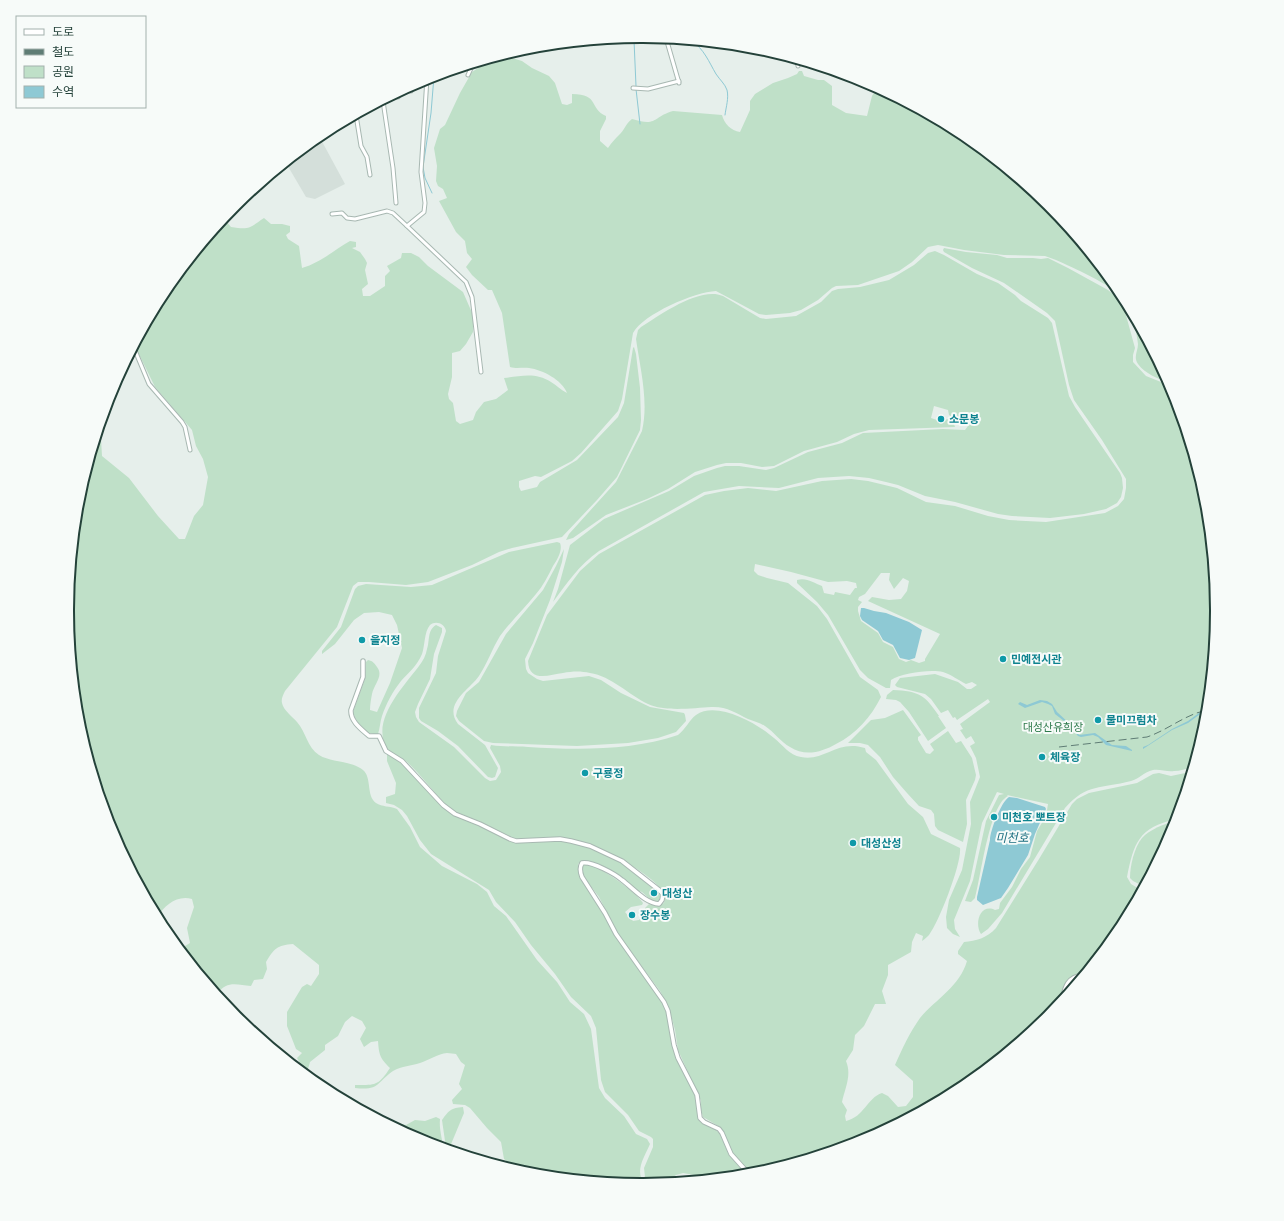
<svg xmlns="http://www.w3.org/2000/svg" width="1284" height="1221" viewBox="0 0 1284 1221" font-family="Quicksand,'Noto Sans KR',sans-serif">
<style>
.built{fill:#d4dfda}
.green{fill:#bfe0c8;fill-rule:evenodd}
.water{fill:#8ec9d4}
.lines{fill:none;stroke-linecap:round;stroke-linejoin:round}
.stream{stroke:#8ec9d4;stroke-width:1}
.minor-casing{stroke:#a8b8b2;stroke-width:5}
.tertiary-casing{stroke:#a8b8b2;stroke-width:5.5}
.minor{stroke:#fff;stroke-width:3}
.tertiary{stroke:#fff;stroke-width:3.5}
.rail{stroke:#5f7d75;stroke-width:1;stroke-dasharray:8 4;stroke-linecap:butt}
.culture-dot{fill:#0f9aa8;stroke:#f7fbf9;stroke-width:1.5}
.labels{text-anchor:middle;dominant-baseline:central;stroke-width:4;stroke-linejoin:round;paint-order:stroke}
.culture-label{font-size:11px;font-weight:bold;fill:#0d838f;stroke:#f7fbf9;text-anchor:start}
.park-label{font-size:11px;fill:#2d7a4b;stroke:#f7fbf9}
.water-label{font-size:12px;font-style:italic;fill:#1c6f80;stroke:#f7fbf9}
.rim{fill:none;stroke:#24423a;stroke-width:2}
</style>
<rect width="100%" height="100%" fill="#e6efeb"/>
<!-- built -->
<path class="built" d="M319 136 345 184 315 199 306 197 286 163Z"/>
<!-- green -->
<g class="green">
<path d="M506 56 522 61 532 68 549 76 555 83 562 104 567 105 572 103V94C600 94 589 109 606 116V119L600 131V141L608 148C611 143 615 139 619 135 625 130 625 124 632 119 658 127 652 117 673 111L722 115C724 123 731 131 740 132L750 110V101L755 94 773 83 788 78 797 74 799 71H802L804 76 818 80H824L832 86V105L846 113 867 116 872 96 877 88 961 133 1048 204 1120 292 1168 383C1158 378 1145 374 1138 364 1133 357 1138 351 1138 344 1137 331 1130 308 1122 298 1111 284 1073 268 1056 260L1045 256 1004 255 964 250 938 245 928 247 912 262 899 271 858 285 836 286 832 288 818 300 801 310 790 313 766 315 759 314 716 291C695 292 643 314 633 333L622 399 618 411 581 453 572 461 541 477 535 476 519 481V487L521 491 537 487 540 482 577 460 618 417 624 403 633 348 634 347 636 354 640 388 641 420 640 430 617 477 597 500 562 537 512 548 499 552 472 565 428 582 406 585 369 582H358L353 586 337 627 285 691C283 695 281 699 282 703 283 710 293 717 297 722 306 732 307 747 319 755 332 763 350 760 363 770 372 777 366 796 376 803 382 807 390 806 397 809L410 827 420 847 442 866 477 884 487 892 494 906 506 916 537 960 557 982 570 1002 584 1014 591 1029 599 1088 605 1098 624 1116 636 1134 647 1139 650 1144C644 1158 634 1171 645 1185L561 1177 560 1172 550 1174V1176L530 1174 511 1168 512 1165 504 1159 501 1142 487 1128 470 1108 465 1105 453 1104 452 1100 462 1089 459 1084 465 1065 461 1062 456 1054C454 1054 450 1053 447 1053 438 1054 429 1060 420 1063 411 1066 402 1066 393 1071 377 1082 380 1091 355 1088V1085C376 1085 378 1086 390 1068 380 1058 379 1055 378 1041L371 1042 364 1047 360 1039 366 1028 362 1021 352 1016 345 1022 338 1036 325 1045V1050L310 1062 308 1069 303 1068 297 1058 302 1053 296 1049 287 1026V1012L302 987 307 984 311 986 319 974V965L293 944C277 945 274 949 266 962L267 969 263 979 254 980 251 986C237 985 227 980 217 994L201 974 194 959 190 961 180 949 190 943 187 928 194 907 192 899C177 895 165 905 157 917L111 830 78 722 68 610 79 498 99 431 101 439 102 456 129 478 158 516 179 539H185L194 516 203 505 208 477 203 459 196 446 192 430 155 387 135 346 164 291 221 222 226 221 231 227C250 230 249 228 264 218L271 224H282L290 226V232L286 235 288 239 299 246 302 268C320 263 334 250 350 241L356 242V247L352 248 360 252 365 259 367 263 365 270 368 284 362 289 363 296H370L385 286V276L390 271 387 266 401 258 402 253H411L419 257 428 266 463 292 473 315V332L466 344 460 351 452 353V377L448 394 449 399 453 403 456 421 460 424 473 420 476 412 484 402 496 399 508 390 504 378C521 376 536 372 551 382 556 385 561 390 567 393 562 380 543 370 529 368 523 367 517 369 510 367L502 313 492 290H488L472 275 466 267 472 259 467 253 465 241 456 232 439 201 447 198 443 189 438 186 436 181 437 166 434 148 440 129 445 125 460 93 472 72 489 61 500 57Z"/>
<path d="M944 248 966 252 997 255 1007 258H1033L1041 259 1048 258 1068 268 1108 290 1118 298 1124 308 1135 348 1133 355V362L1146 376 1171 386 1173 391 1206 499 1216 611 1205 723 1192 767C1186 769 1180 771 1174 771 1167 772 1160 769 1153 770 1144 772 1139 779 1131 781 1101 789 1087 783 1065 808L1002 913 988 929 981 934C974 924 980 903 995 910L999 909 1000 903 1012 887 1021 869 1030 857 1037 831 1046 816 1048 804 1007 795 1008 796C989 805 981 877 975 898L971 902 965 901 973 880 986 821 999 795 1004 794 997 792 982 823 970 881 954 920 955 929 960 937 953 934 947 928 946 917 949 900 962 870 971 824 970 802 980 777 976 758 970 746 975 743 971 736 966 739 960 730 963 729 960 724 990 702 988 699 957 720 955 717 953 718 948 710 941 713 931 699 925 694 897 687 895 685 900 678 935 674 958 682 967 689H971L977 685 972 682 966 684C958 680 952 675 943 672 930 669 902 673 891 680L890 688H886L868 678 860 670 828 615 817 602 797 583V580C806 577 814 583 822 586L824 593 834 595 835 592 850 595 855 588H857L856 583 847 581 828 582 791 572 755 564 754 571 758 575 767 578 788 583 817 606 827 619 860 677 878 690 881 697C871 717 856 734 836 744 822 752 805 757 790 747 781 742 774 732 765 726 760 723 754 721 748 719 736 713 726 706 711 707 694 708 664 712 648 704 629 695 611 676 590 673 581 671 573 671 563 673 549 675 529 683 528 661L547 615 580 571 599 554 705 495 724 491 748 488 776 491 822 481 851 479 868 481 897 488 926 502 955 506 988 516 1009 520 1046 522 1105 513 1118 506 1124 499 1126 488V479L1102 440 1074 400 1069 385 1055 321 1047 313 1004 283 972 268 944 252 943 250ZM881 573H890L889 580 894 589 903 578 909 581 907 591 901 599 889 600 872 597 868 601 940 634 925 659V661L919 663 911 660 906 662 899 659 893 647 883 642 878 633 861 621 858 611V607L862 602 858 600 859 597 865 594Z"/>
<path d="M935 251 944 255 977 274 998 283 1015 295 1021 301 1048 318 1052 323 1069 396 1075 407 1120 473 1122 478 1123 488 1121 497 1117 503 1106 509 1084 514 1050 518 1012 516 998 514 955 502 925 496 898 485 886 482 869 478 849 476 818 478 779 488 739 486 704 492 599 551C579 565 567 583 553 602L558 589 570 545 604 519 669 491 694 476 717 468 725 466H739L766 470 774 468 808 452 842 443 863 433 943 429 965 430 968 426 949 415 948 410 934 406 931 418 943 422 947 419 954 424 955 427 869 430 854 434 837 442 804 451 774 466 762 467 741 463H726L717 465 695 472 668 489 647 499 606 515 573 538 566 540 569 534 616 482 642 431C649 401 640 368 636 339L638 330 641 327C660 315 700 286 723 296L760 318 766 319 796 316 821 302 832 291 838 289 860 287 889 280 914 265 928 253Z"/>
<path d="M557 542 560 543C563 550 557 560 553 566 548 576 543 586 536 594 524 609 511 621 500 636 492 649 487 664 479 676 469 690 443 704 458 724L485 745 498 768 495 777 492 778 488 777 458 746 438 731 421 721 419 718V708L436 673 438 656 446 631C445 624 436 620 430 625 424 632 425 646 422 654 417 666 409 672 401 681 393 691 386 704 382 716 380 722 380 728 378 734 366 736 356 722 353 712L365 679 366 662 368 660C373 661 374 663 377 667 384 676 374 684 372 694 371 699 370 705 370 710L377 712 390 683 402 648 397 625 392 615 379 612 364 613 354 620 335 644 322 654V651L341 627 355 589 358 586 366 584 411 587 432 585 509 552Z"/>
<path d="M564 549 562 562 550 600 533 643 525 659 526 669 528 673 537 679 543 681 589 676 601 680 621 693 650 707 684 713 685 715 686 721 676 732 658 738 628 743 577 746 493 743 484 741 459 721 456 716 457 711 466 693 479 682 506 634 543 590 556 566Z"/>
<path d="M436 625 442 628V632L434 654 430 679 418 704 415 712 416 717 419 722 454 747 485 778 490 781 496 780 501 772 500 766 490 748 491 745C503 747 515 746 528 747 577 750 630 751 678 735 686 729 689 720 696 715 717 700 758 724 774 738 783 745 789 755 801 757 824 762 837 739 865 748L866 752 876 760 908 804 923 817 931 834 960 848C962 863 939 922 929 935 927 937 925 939 922 941L923 936 916 933 912 942 911 952 888 965V975L882 991 886 1004H875L864 1026 855 1035 853 1050 846 1061C852 1075 845 1088 842 1102L847 1110 845 1116 846 1121C864 1117 867 1098 882 1093L888 1096 898 1107 906 1106 913 1097V1081L895 1065C902 1049 910 1032 920 1018 936 999 960 986 967 961L958 954V951L964 942C976 941 987 938 996 928L1039 859 1072 804 1077 799 1089 793 1137 783 1153 774 1159 773 1171 776 1190 772 1176 819C1138 828 1134 843 1127 877L1131 884 1141 890 1134 903 1128 904 1130 910 1120 930 1084 973 1076 975 1067 980 1060 1002 1048 1017 961 1088 862 1141 751 1174 732 1153 726 1137 720 1127 703 1117 701 1110V1101L678 1050 675 1030 669 1008 660 991 620 937 599 897 583 876 581 871 582 867 585 864C600 866 635 891 643 903L642 905 631 907 625 912 633 921 639 920 646 912 645 908 649 904 657 906 664 903C665 900 666 897 664 894 656 874 591 842 570 839 549 835 528 842 508 837L453 811 446 805C433 791 421 775 407 762 401 757 391 755 387 748 370 721 404 686 419 666 423 661 426 655 427 649 430 641 427 630 436 625Z"/>
<path d="M893 690C919 691 925 695 939 716H938L946 728 928 741 909 712 900 702 896 700 886 699 887 695Z"/>
<path d="M903 710 921 735 918 737V740L926 753 930 754 934 750 930 744 948 731 956 743 961 741 972 758 976 775 975 780 966 800 967 824 963 842 938 830 935 826 934 814 931 810 919 806 907 793 893 777 880 757 868 745 860 743H848L871 720 885 718Z"/>
<path d="M387 754C411 766 425 791 445 809L510 840 559 841 571 842 609 855 621 862 632 872 651 884 660 893V900L657 902 652 901 642 892 636 890 623 879 593 862 582 861 578 864 579 874 598 904 612 930 659 997 665 1007 673 1042 695 1095 699 1119 703 1123 714 1128 720 1134 729 1155 747 1175 698 1179 694 1175 683 1173 676 1175 666 1183 652 1184 647 1181 645 1177 644 1168 653 1147V1139L651 1137 639 1131 628 1115 605 1092 601 1080 596 1028 591 1016 571 997 555 974 531 945 515 922 496 902 489 890 431 854 420 840 407 816 402 810 394 805 386 803V797L395 794 396 783 387 761Z"/>
<path d="M1176 821 1173 831 1143 886 1133 881 1130 878C1130 866 1134 848 1142 838 1149 830 1165 823 1176 821Z"/>
<path d="M463 1107 464 1113 449 1149 446 1148 442 1120C449 1110 451 1108 463 1107Z"/>
<path d="M436 1117 440 1119C439 1129 442 1137 443 1147L422 1141 389 1124 390 1122 406 1125 415 1120 425 1121Z"/>
</g>
<!-- water -->
<g class="water">
<path d="M861 608H864L874 611 886 613 909 622 922 630 915 658 909 660 900 658 893 645 883 640 878 631 862 620 860 616Z"/>
<path d="M1040 700 1047 701 1052 704 1057 712 1072 726 1079 735 1095 733 1112 745 1126 746 1132 750V751L1106 745 1098 737 1093 735 1081 737 1078 736 1068 724 1055 714 1052 706 1048 704 1042 702 1025 708 1018 704 1020 702 1027 705Z"/>
<path d="M1207 707V709L1188 723 1172 730 1143 749V747L1148 745 1172 729 1188 721Z"/>
<path d="M1009 797 1017 798 1045 807 1046 809 1035 834 1028 855 1008 888 1001 898 983 905 977 900V897L990 840C990 831 1001 802 1009 797Z"/>
</g>
<g class="lines">
<!-- stream -->
<g class="stream">
<path d="M634 40 636 86"/>
<path d="M692 41C704 49 709 62 716 74 720 80 725 84 727 90 729 98 726 107 725 115"/>
<path d="M636 89 640 124"/>
<path d="M432 193 425 178 423 167 431 113 434 76"/>
</g>
<defs>
<g id="minor">
<path d="M666 38 679 83"/>
<path d="M797 60 798 66"/>
<path d="M468 75 473 64"/>
<path d="M411 86V91"/>
<path d="M633 88 648 89 679 81"/>
<path d="M398 93V97"/>
<path d="M383 101 393 168 396 203"/>
<path d="M356 115 361 146 367 157 370 175"/>
<path d="M332 214 342 213 347 218 355 219 387 211 393 213 407 226 424 212 425 203 421 172 427 78"/>
<path d="M407 226 466 282 472 297 481 372"/>
<path d="M134 348 149 384 182 422 185 427 190 450"/>
</g>
<g id="tertiary">
<path d="M363 661V677L351 710C350 721 361 729 369 736H379L386 751 402 761 443 805 455 814 480 824 510 839 516 841 560 839 571 841 590 846 622 861 659 890 663 894 662 900 659 904C645 903 633 888 622 880 615 874 592 861 582 863 579 868 580 872 582 877L605 913 616 934 664 1002 668 1011 674 1045 678 1058 697 1095 700 1118 704 1122 719 1129 722 1133 731 1154 749 1174"/>
<path d="M1062 1000C1065 987 1067 977 1083 975"/>
</g>
</defs>
<!-- minor casing -->
<use href="#minor" class="minor-casing"/>
<!-- tertiary casing -->
<use href="#tertiary" class="tertiary-casing"/>
<!-- minor -->
<use href="#minor" class="minor"/>
<!-- tertiary -->
<use href="#tertiary" class="tertiary"/>
<!-- rail -->
<path class="rail" d="M1059 747 1147 737C1168 730 1184 715 1207 710"/>
</g>
<!-- markers -->
<g class="culture-dot">
<circle cx="941" cy="419" r="4"/>
<circle cx="362" cy="640" r="4"/>
<circle cx="1003" cy="659" r="4"/>
<circle cx="1098" cy="720" r="4"/>
<circle cx="1042" cy="757" r="4"/>
<circle cx="585" cy="773" r="4"/>
<circle cx="994" cy="817" r="4"/>
<circle cx="853" cy="843" r="4"/>
<circle cx="654" cy="893" r="4"/>
<circle cx="632" cy="915" r="4"/>
</g>
<g class="labels">
<!-- culture labels -->
<g class="culture-label">
<text x="949" y="419">소문봉</text>
<text x="370" y="640">을지정</text>
<text x="1011" y="659">민예전시관</text>
<text x="1106" y="720">물미끄럼차</text>
<text x="1050" y="757">체육장</text>
<text x="593" y="773">구룡정</text>
<text x="1002" y="817">미천호 뽀트장</text>
<text x="861" y="843">대성산성</text>
<text x="662" y="893">대성산</text>
<text x="640" y="915">장수봉</text>
</g>
<!-- park labels -->
<g class="park-label">
<text x="1053" y="727">대성산유희장</text>
</g>
<!-- water labels -->
<g class="water-label">
<text x="1012" y="837">미천호</text>
</g>
</g>
<!-- crop -->
<path d="M0 0H1284V1221H0ZM641 43H643A567 567 0 0 1 1210 610V611A567 567 0 0 1 643 1178H641A567 567 0 0 1 74 611V610A567 567 0 0 1 641 43Z" fill="#f7fbf9" fill-rule="evenodd"/>
<path class="rim" d="M641 43H643A567 567 0 0 1 1210 610V611A567 567 0 0 1 643 1178H641A567 567 0 0 1 74 611V610A567 567 0 0 1 641 43Z"/>
<!-- legend -->
<rect x="16" y="16" width="130" height="92" fill="#f7fbf9" stroke="#a3b1ad"/>
<rect x="24" y="29" width="20" height="6" fill="#ffffff" stroke="#a3b1ad"/>
<text x="52" y="36" font-size="12" fill="#24423a">도로</text>
<rect x="24" y="49" width="20" height="6" fill="#5f7d75" stroke="#a3b1ad"/>
<text x="52" y="56" font-size="12" fill="#24423a">철도</text>
<rect x="24" y="66" width="20" height="12" fill="#bfe0c8" stroke="#a3b1ad"/>
<text x="52" y="76" font-size="12" fill="#24423a">공원</text>
<rect x="24" y="86" width="20" height="12" fill="#8ec9d4" stroke="#a3b1ad"/>
<text x="52" y="96" font-size="12" fill="#24423a">수역</text>
</svg>
